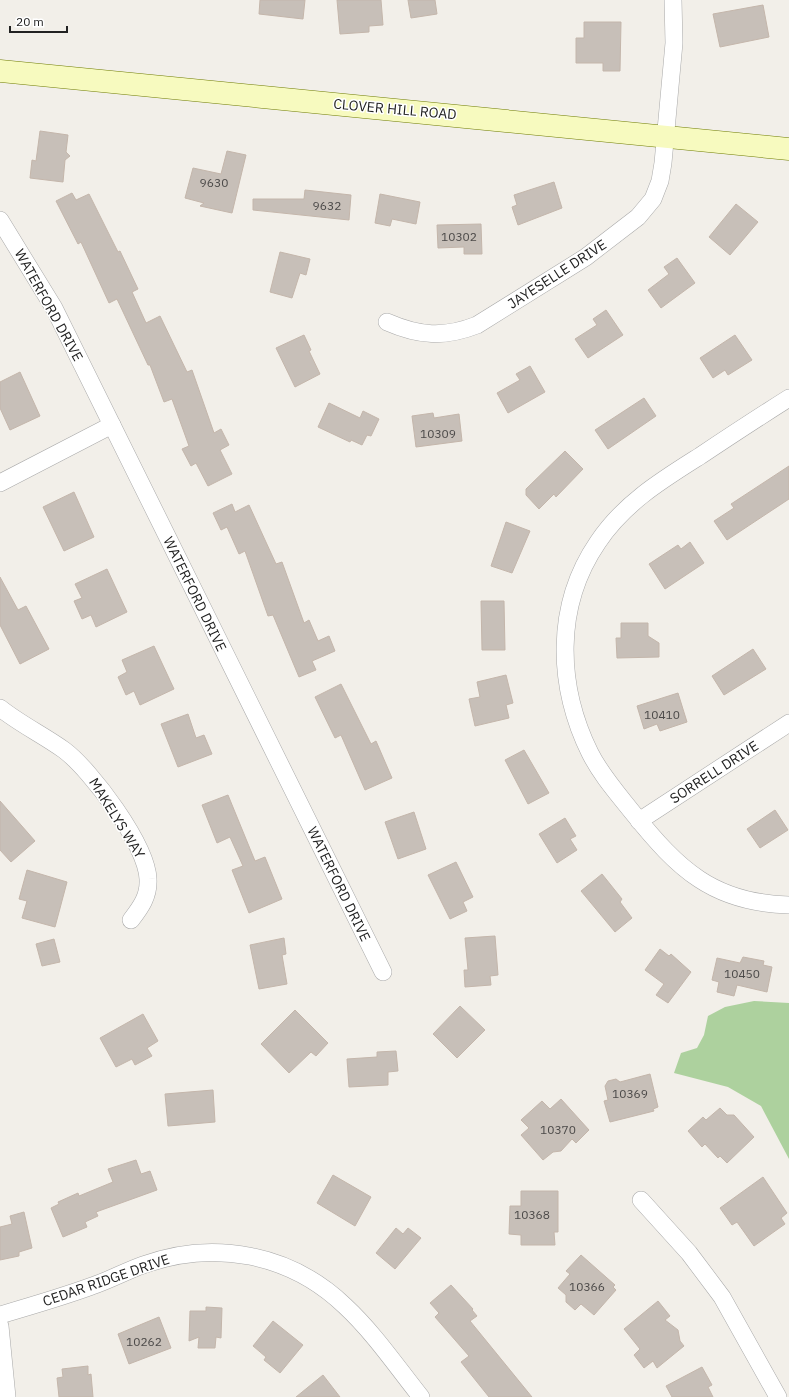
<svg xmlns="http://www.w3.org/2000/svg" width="789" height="1397" viewBox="0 0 789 1397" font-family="'IBM Plex Sans',sans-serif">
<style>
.forest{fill:#add19e}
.building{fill:#c7bfb8;stroke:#c4b6ab}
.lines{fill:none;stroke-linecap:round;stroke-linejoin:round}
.street-casing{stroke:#a9a9a9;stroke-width:18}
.secondary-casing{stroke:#707d05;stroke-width:23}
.street{stroke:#fff;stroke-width:17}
.secondary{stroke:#f7fabf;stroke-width:22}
.labels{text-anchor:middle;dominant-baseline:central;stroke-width:3;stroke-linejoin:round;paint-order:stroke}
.number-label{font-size:12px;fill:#4b4948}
.street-label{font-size:14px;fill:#222;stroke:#fff}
</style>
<rect width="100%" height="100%" fill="#f2efe9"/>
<!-- forest -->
<path class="forest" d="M754 1001 789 1003V1159L761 1106 728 1087 674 1073 681 1053 697 1048 704 1035 708 1016 725 1007Z"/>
<!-- building -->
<g class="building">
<path d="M260 0H305L303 19 259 14Z"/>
<path d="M337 0H381L383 25 369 26V32L340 34Z"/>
<path d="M408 0H435L437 14 411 18Z"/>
<path d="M763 5 769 37 720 47 713 14Z"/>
<path d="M584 22H621L620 71H603V63H576V38H584Z"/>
<path d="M40 131 68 135 66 152 70 156 65 160 63 182 30 178 32 160 36 161Z"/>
<path d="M227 151 246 155 232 213 200 206 204 203 185 198 193 168 221 174Z"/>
<path d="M554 182 562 208 518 225 512 207 517 205 514 195Z"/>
<path d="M305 190 351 195 349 220 253 210V199H304Z"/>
<path d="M72 193 76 200 89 194 118 252 120 251 138 289 132 292 146 323 160 316 187 372 192 370 214 433 221 429 229 445 220 450 232 474 208 486 196 463 191 466 182 449 189 446 172 399 164 402 150 365H148L117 299 109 303 81 242 78 244 56 201Z"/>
<path d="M380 194 420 202 416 224 392 219 390 226 375 223Z"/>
<path d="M736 204 758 222 730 255 709 237Z"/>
<path d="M481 224 482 254H464V247L438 248 437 225Z"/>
<path d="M280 252 310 259 306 275 300 273 292 298 270 292Z"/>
<path d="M677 258 695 283 661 308 648 290 669 274 664 267Z"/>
<path d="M606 310 623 335 588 358 575 339 597 325 593 319Z"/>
<path d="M304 335 311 350 309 351 320 374 295 387 276 348Z"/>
<path d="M735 335 752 360 728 375 725 370 713 378 700 358Z"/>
<path d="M530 366 545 392 508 413 497 393 520 380 516 374Z"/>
<path d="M20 372 40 416 10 430 0 408V382Z"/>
<path d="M644 398 656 416 608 449 595 430Z"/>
<path d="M329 403 360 418 363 411 379 419 371 436 367 435 362 445 351 440 350 442 318 427Z"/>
<path d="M433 413 434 418 459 414 462 441 416 447 412 416Z"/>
<path d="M565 451 583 469 556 497 554 494 539 509 526 495V489Z"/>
<path d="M789 466V499L727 540 714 521 734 508 731 504Z"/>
<path d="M74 492 94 537 64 551 43 507Z"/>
<path d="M232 504 235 512 249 505 276 564 282 562 304 623 309 620 318 641 329 636 335 651 312 661 316 670 299 677 273 615 268 616 245 551 239 554 227 527 221 530 213 513Z"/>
<path d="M506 522 530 531 512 573 491 566Z"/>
<path d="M690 542 704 563 665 589 649 564 678 545 681 549Z"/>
<path d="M107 569 127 612 96 627 91 615 82 619 74 601 82 598 75 584Z"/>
<path d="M0 577 18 610 26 606 49 649 20 664 0 625Z"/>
<path d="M481 601H504L505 650H482Z"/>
<path d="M621 623H648V636L659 643V657L617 658 616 638H621Z"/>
<path d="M154 646 174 689 140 705 134 691 126 695 118 677 127 672 122 660Z"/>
<path d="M753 649 766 669 724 695 712 676Z"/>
<path d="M506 675 513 703 506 705 509 718 475 726 469 699 480 697 477 682Z"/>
<path d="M341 684 371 744 376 741 392 778 365 790 341 735 335 738 315 697Z"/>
<path d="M678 693 687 722 660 731 657 724 644 729 637 706Z"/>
<path d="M188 714 196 738 204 735 212 754 178 767 161 724Z"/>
<path d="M524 750 549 793 528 804 505 760Z"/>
<path d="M228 795 255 861 265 857 282 899 249 913 232 870 243 866 230 837 217 843 202 805Z"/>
<path d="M0 801 35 841 11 862 0 850Z"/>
<path d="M775 810 788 830 760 848 747 829Z"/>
<path d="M414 812 426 849 398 859 385 822Z"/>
<path d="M565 818 576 836 570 839 577 850 557 863 539 834Z"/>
<path d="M456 862 473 897 463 902 467 911 450 919 428 875Z"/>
<path d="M27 870 67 882 55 927 22 918 27 901 19 899Z"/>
<path d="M602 874 622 899 620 902 632 918 615 932 581 891Z"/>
<path d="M495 936 498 975 490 976 491 985 465 987 464 970H468L465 938Z"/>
<path d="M284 938 286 954 282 955 287 984 259 989 250 945Z"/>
<path d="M54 939 60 962 42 966 36 944Z"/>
<path d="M660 949 669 956 671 954 691 972 668 1003 656 995 664 984 645 970Z"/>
<path d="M743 957 764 961 763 965 772 967 767 992 737 985 734 996 717 992 719 982 712 980 717 958 740 963Z"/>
<path d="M460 1006 485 1030 457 1058 433 1034Z"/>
<path d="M295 1010 328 1043 316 1056 311 1052 289 1073 261 1044Z"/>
<path d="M143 1014 158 1041 147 1048 152 1056 135 1065 132 1059 116 1067 100 1038Z"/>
<path d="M396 1051 398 1071 388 1072V1085L349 1087 347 1059 377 1057V1052Z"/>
<path d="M650 1074 658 1107 653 1109 654 1111 610 1122 604 1101 608 1100 605 1086 608 1081 616 1079 620 1082Z"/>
<path d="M213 1090 215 1122 168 1126 165 1094Z"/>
<path d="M561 1099 589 1130 576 1143 572 1139 561 1151 553 1152 543 1160 521 1135 529 1128 521 1120 542 1101 550 1109Z"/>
<path d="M720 1108 727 1115H734L754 1137 727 1163 720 1156 718 1158 705 1144 702 1147 688 1131 703 1117 706 1120Z"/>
<path d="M136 1160 141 1174 150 1171 157 1190 96 1212 98 1216 85 1222 87 1227 63 1237 51 1208 59 1204 58 1202 78 1193 79 1196 113 1182 108 1169Z"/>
<path d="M333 1175 371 1197 355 1226 317 1203Z"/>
<path d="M763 1177 787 1213 781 1218 785 1224 754 1246 737 1222 732 1225 720 1208Z"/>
<path d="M521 1191H558V1232H554L555 1245H521V1235L509 1234 510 1206H521Z"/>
<path d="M24 1212 32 1248 19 1252V1256L0 1260V1227L12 1224 10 1216Z"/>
<path d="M396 1228 403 1234 408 1228 421 1238 395 1269 376 1253Z"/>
<path d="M581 1255 615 1285 613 1287 616 1290 594 1315 581 1304 575 1310 566 1302V1295L558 1288 570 1274 566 1271Z"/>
<path d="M451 1285 473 1309 472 1310 477 1316 470 1321 532 1397H489L461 1362 469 1356 435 1317 439 1313 430 1303Z"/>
<path d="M658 1301 670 1316 665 1320 678 1330 680 1341 684 1346 657 1368 653 1361 644 1368 634 1355 640 1349 624 1329Z"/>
<path d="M206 1307 222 1308 221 1338 216 1337 215 1348H198L199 1337 189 1341 190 1311H206Z"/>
<path d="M159 1317 171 1348 129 1364 118 1334Z"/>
<path d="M273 1321 303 1345 280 1373 264 1360 266 1357 253 1346Z"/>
<path d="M88 1366V1375L91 1374 93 1397H59L57 1378 63 1377 62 1369Z"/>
<path d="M702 1367 712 1385 708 1387 713 1397H672L666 1386Z"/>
<path d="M323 1375 340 1397H296Z"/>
</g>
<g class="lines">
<defs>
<g id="street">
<path d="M0 220 54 308 383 972"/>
<path d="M387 322C419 336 444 338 477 325L586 257 638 217 653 199 660 181 663 163 674 43 673 0"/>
<path d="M789 398C759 417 730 436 700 456 662 480 624 503 598 542 554 606 557 686 590 753 601 775 618 794 633 813 678 869 713 903 789 905"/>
<path d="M0 483 112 425"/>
<path d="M0 708C20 724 43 735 64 750 91 770 147 845 148 879 149 896 141 907 131 920"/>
<path d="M639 821 789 723"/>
<path d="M641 1200 689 1253 722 1297 778 1397"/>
<path d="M0 1315C31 1306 62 1297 92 1286 110 1280 126 1271 143 1265 214 1239 291 1254 345 1306 374 1333 397 1367 421 1397"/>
<path d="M0 1326 7 1397"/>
</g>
<path id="secondary" d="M0 71 789 149"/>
</defs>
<!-- street casing -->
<use href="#street" class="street-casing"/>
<!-- secondary casing -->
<use href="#secondary" class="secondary-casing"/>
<!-- street -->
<use href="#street" class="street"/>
<!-- secondary -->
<use href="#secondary" class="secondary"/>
</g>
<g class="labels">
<!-- number labels -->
<g class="number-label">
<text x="214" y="182">9630</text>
<text x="327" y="205">9632</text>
<text x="459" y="236">10302</text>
<text x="438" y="433">10309</text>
<text x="662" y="714">10410</text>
<text x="742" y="973">10450</text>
<text x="630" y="1093">10369</text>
<text x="558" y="1129">10370</text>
<text x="532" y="1214">10368</text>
<text x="587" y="1286">10366</text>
<text x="144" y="1341">10262</text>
</g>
<!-- street labels -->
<g class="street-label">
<text transform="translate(395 109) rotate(5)">CLOVER HILL ROAD</text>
<text transform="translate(557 274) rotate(-33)">JAYESELLE DRIVE</text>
<text transform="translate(49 305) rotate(61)">WATERFORD DRIVE</text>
<text transform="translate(195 594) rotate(64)">WATERFORD DRIVE</text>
<text transform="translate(714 772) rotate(-33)">SORRELL DRIVE</text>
<text transform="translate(117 818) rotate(58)">MAKELYS WAY</text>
<text transform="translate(339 884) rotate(64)">WATERFORD DRIVE</text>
<text transform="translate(106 1280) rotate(-19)">CEDAR RIDGE DRIVE</text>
</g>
</g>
<!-- scale -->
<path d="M10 26v6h57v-6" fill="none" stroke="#222222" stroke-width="2"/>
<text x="16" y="26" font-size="12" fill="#222222" stroke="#ffffff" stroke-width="3" paint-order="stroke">20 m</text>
</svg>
